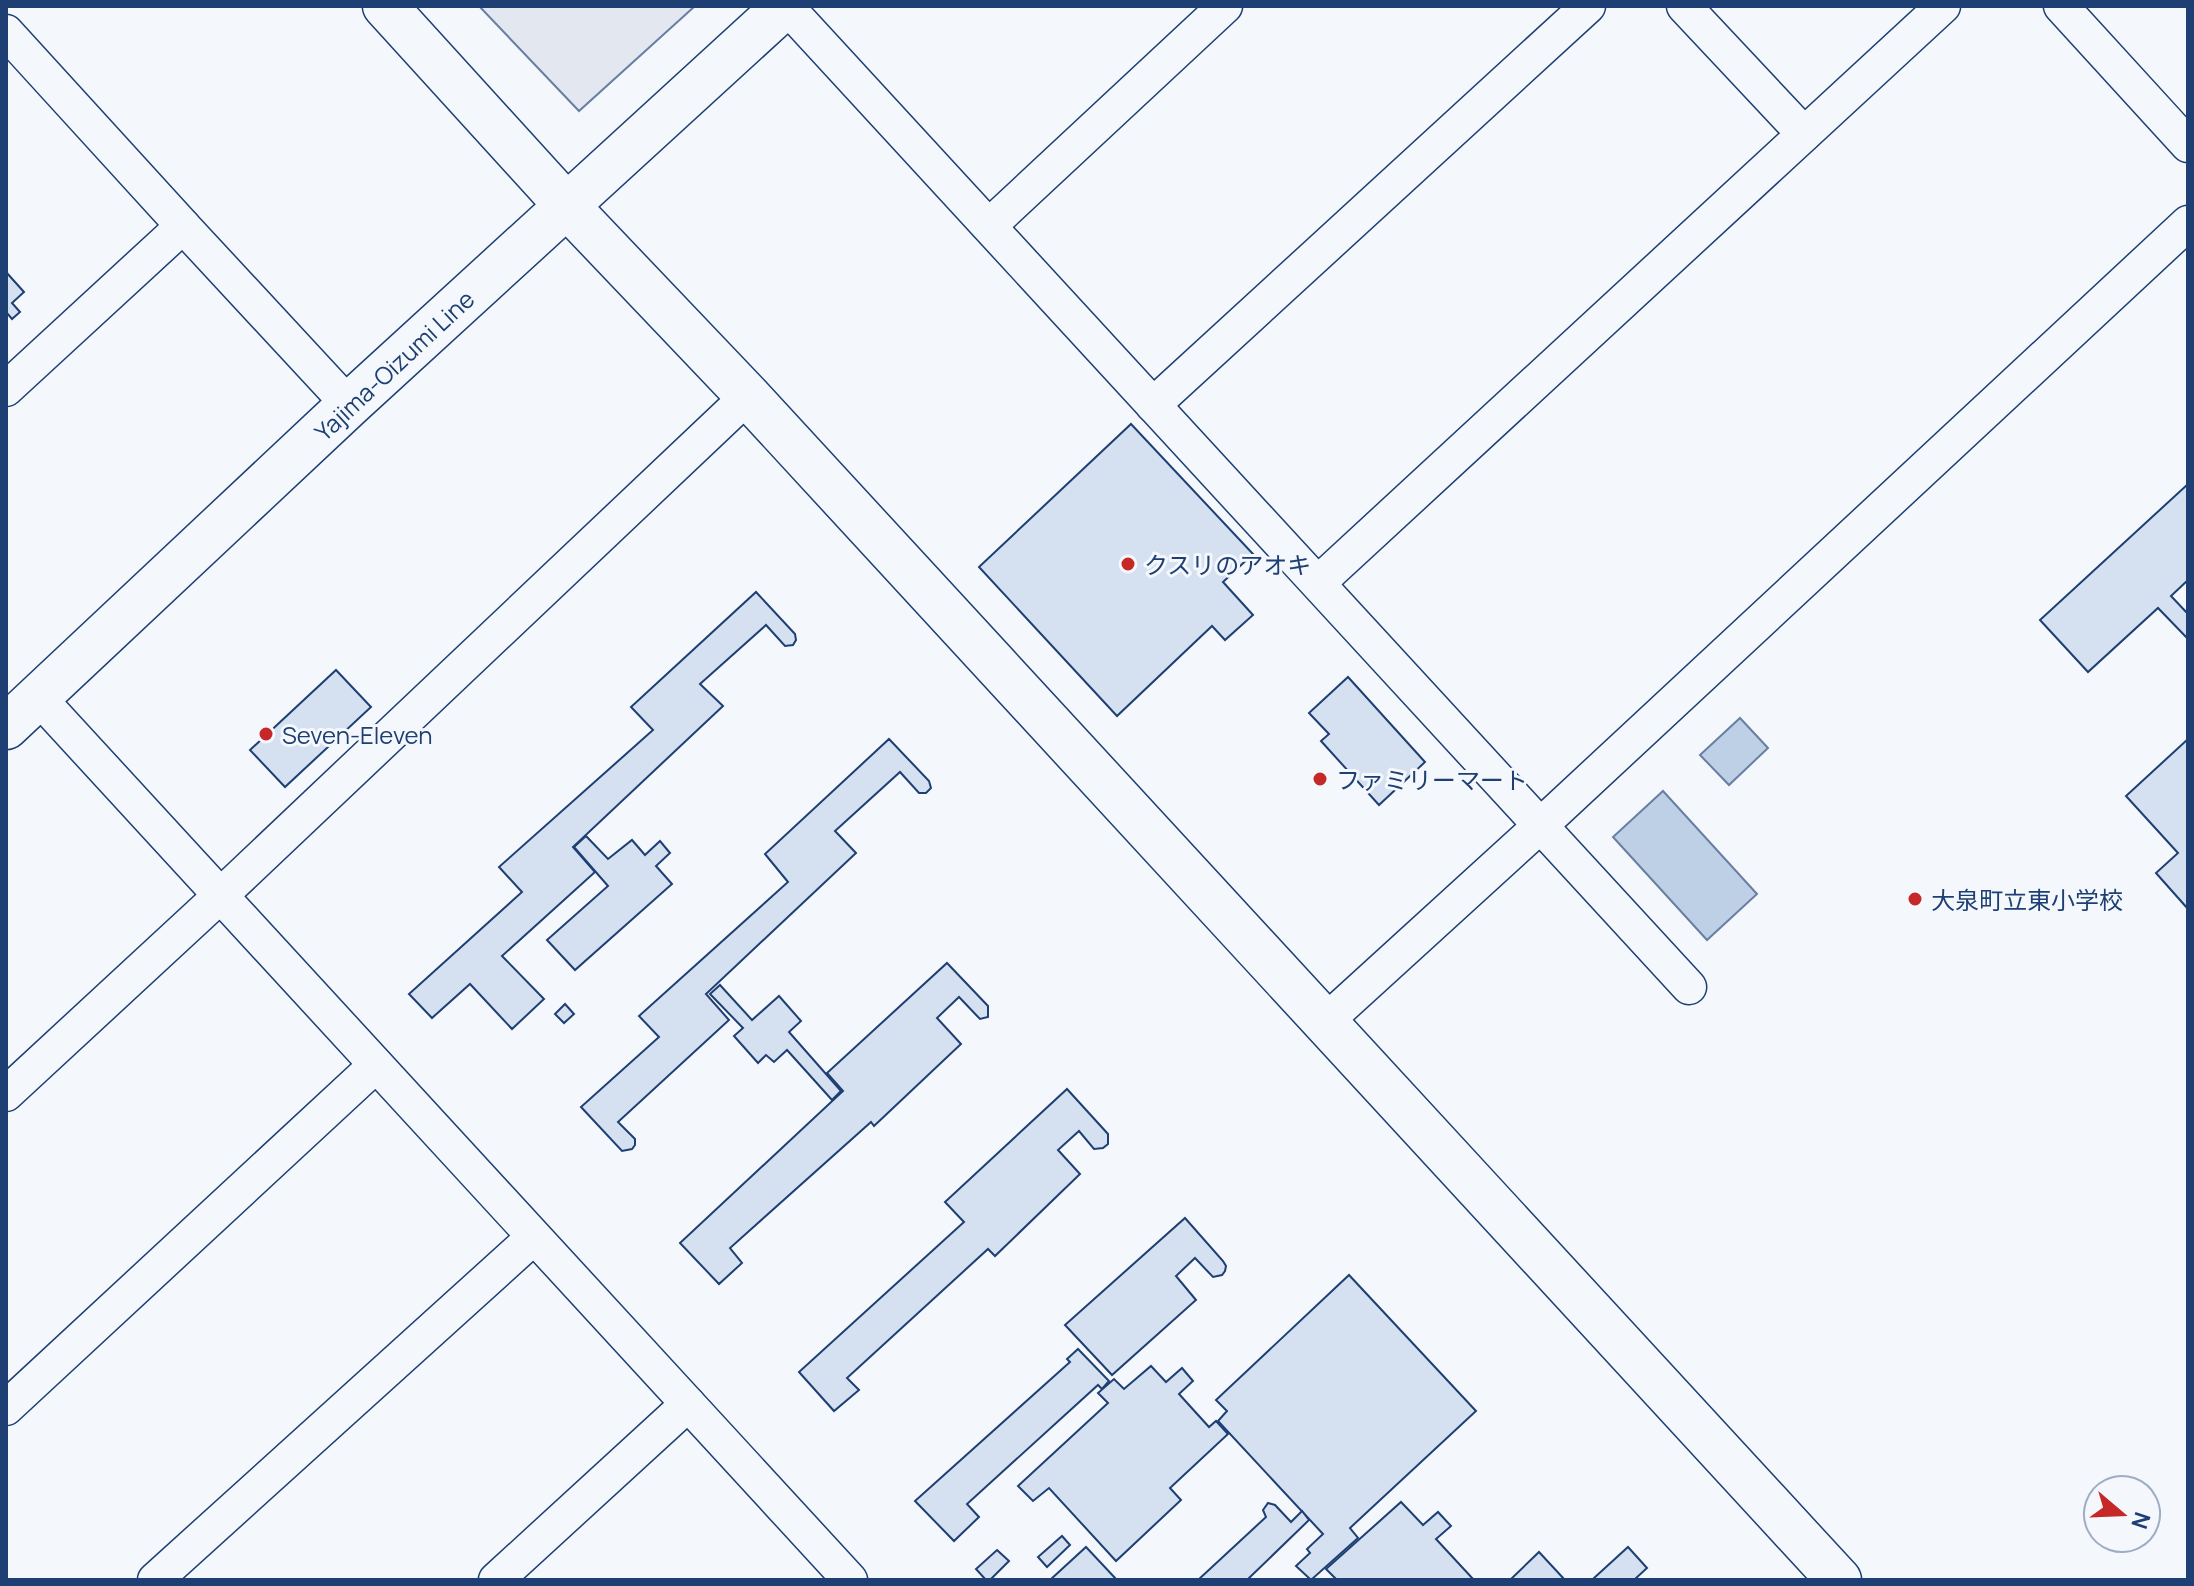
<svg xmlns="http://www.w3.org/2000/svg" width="2194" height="1586" viewBox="0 0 2194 1586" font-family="Manrope,'Noto Sans JP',sans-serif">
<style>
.parking{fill:#e3e8f0;stroke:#687fa3;stroke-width:2}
.water{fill:#bed0e5;stroke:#687fa3;stroke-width:2}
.building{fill:#d5e0f0;stroke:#1d3f73;stroke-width:2}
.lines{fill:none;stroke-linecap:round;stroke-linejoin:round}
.street-casing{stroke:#1d3f73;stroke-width:37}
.secondary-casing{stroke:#1d3f73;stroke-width:47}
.street{stroke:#f4f7fb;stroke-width:34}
.secondary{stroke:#f4f7fb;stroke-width:44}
.poi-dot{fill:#c62828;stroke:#f4f7fb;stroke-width:3}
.labels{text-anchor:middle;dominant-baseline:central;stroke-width:6;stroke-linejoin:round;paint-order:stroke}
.street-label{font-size:24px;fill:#1d3f73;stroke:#f4f7fb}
.poi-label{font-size:24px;fill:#1d3f73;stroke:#f4f7fb;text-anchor:start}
</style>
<rect width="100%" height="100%" fill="#f4f7fb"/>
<!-- parking -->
<path class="parking" d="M479 6H695L579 111Z"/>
<!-- water -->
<g class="water">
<path d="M1740 718 1768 748 1729 785 1700 755Z"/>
<path d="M1663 791 1757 894 1707 940 1613 837Z"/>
</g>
<!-- building -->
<g class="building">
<path d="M6 272 24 292 12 303 20 312 12 319 6 312Z"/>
<path d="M1131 424 1253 554 1223 582 1253 615 1225 640 1212 626 1117 716 979 567Z"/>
<path d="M2188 484V580L2171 596 2188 614V639L2158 608 2088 672 2040 620Z"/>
<path d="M756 592 795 634 796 640 793 645 785 646 766 625 700 684 723 706 573 847 595 872 502 956 544 999 512 1029 470 984 432 1018 409 994 522 892 499 867 653 730 631 707Z"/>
<path d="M336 670 371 707 285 787 250 750Z"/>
<path d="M1348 677 1425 762 1379 805 1321 741 1329 734 1309 713Z"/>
<path d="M889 739 929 781 931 788 926 793H919L900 772 835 831 856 853 706 994 729 1020 618 1122 635 1139V1145L632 1149 622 1151 581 1107 659 1037 639 1016 788 882 765 854Z"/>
<path d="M2188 739V909L2156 873 2178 853 2126 796Z"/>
<path d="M586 836 608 859 632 840 645 855 660 841 670 853 656 866 672 884 575 970 547 940 608 886 574 847Z"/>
<path d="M947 963 988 1006V1017L980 1019 959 997 937 1018 961 1044 874 1126 871 1122 730 1248 742 1263 719 1284 680 1243 843 1091 827 1073Z"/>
<path d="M720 985 752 1020 779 996 801 1021 789 1032 841 1091 832 1100 787 1050 774 1062 766 1055 758 1063 734 1036 743 1028 710 994Z"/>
<path d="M565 1004 574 1014 564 1023 555 1014Z"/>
<path d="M1067 1089 1108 1134V1144L1103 1148 1094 1149 1079 1131 1058 1150 1080 1174 995 1256 988 1249 847 1378 859 1390 834 1411 799 1372 964 1222 945 1202Z"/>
<path d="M1185 1218 1223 1261 1226 1266 1225 1271 1222 1275 1213 1277 1195 1258 1176 1276 1196 1300 1112 1375 1065 1325Z"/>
<path d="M1349 1275 1476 1411 1350 1528 1358 1538 1311 1580 1296 1566 1310 1553 1307 1549 1323 1534 1218 1421 1227 1411 1216 1400Z"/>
<path d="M1078 1349 1109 1381 1102 1389 1098 1385 967 1504 979 1517 954 1541 915 1501 1070 1362 1067 1359Z"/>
<path d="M1151 1366 1166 1382 1182 1368 1193 1381 1179 1394 1209 1427 1216 1421 1228 1434 1170 1488 1181 1500 1116 1561 1049 1488 1033 1501 1018 1486 1108 1403 1098 1393 1114 1379 1124 1389Z"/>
<path d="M1401 1502 1423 1525 1438 1512 1451 1526 1436 1539 1474 1580H1337L1326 1569Z"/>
<path d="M1268 1503 1275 1505 1291 1522 1302 1511 1309 1520 1247 1580H1198L1266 1517 1263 1510Z"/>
<path d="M1062 1536 1070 1545 1047 1567 1038 1557Z"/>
<path d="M1086 1547 1117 1580H1050Z"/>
<path d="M1628 1547 1647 1568 1634 1580H1596L1594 1578Z"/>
<path d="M997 1550 1009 1561 990 1580H986L976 1569Z"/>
<path d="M1539 1552 1565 1580H1510Z"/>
</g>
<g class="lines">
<defs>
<g id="street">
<path d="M786 6 1689 987"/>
<path d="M1684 6 1804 134"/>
<path d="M2061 6 2188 145"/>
<path d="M6 32 183 226"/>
<path d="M989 226 1225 6"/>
<path d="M6 389 183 226 349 405"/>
<path d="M1153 405 1588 6"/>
<path d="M1318 583 1943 6"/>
<path d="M38 697 850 1580"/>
<path d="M1325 1022 1540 826 2188 223"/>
<path d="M6 1094 220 896 748 396"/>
<path d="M6 1408 376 1065"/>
<path d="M155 1580 534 1237"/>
<path d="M496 1580 688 1404"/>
</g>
<g id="secondary">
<path d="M385 6 567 206 748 396 1839 1580"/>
<path d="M6 727 349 405 785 6"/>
</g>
</defs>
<!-- street casing -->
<use href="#street" class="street-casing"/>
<!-- secondary casing -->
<use href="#secondary" class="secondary-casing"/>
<!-- street -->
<use href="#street" class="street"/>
<!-- secondary -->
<use href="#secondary" class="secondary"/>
</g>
<!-- markers -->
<g class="poi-dot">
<circle cx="1128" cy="564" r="8"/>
<circle cx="266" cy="734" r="8"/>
<circle cx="1320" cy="779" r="8"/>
<circle cx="1915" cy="899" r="8"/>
</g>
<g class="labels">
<!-- street labels -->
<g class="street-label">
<text transform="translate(394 365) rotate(-43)">Yajima-Oizumi Line</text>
</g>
<!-- poi labels -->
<g class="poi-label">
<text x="1144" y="564">クスリのアオキ</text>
<text x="282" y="734">Seven-Eleven</text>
<text x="1336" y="779">ファミリーマート</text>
<text x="1931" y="899">大泉町立東小学校</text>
</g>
</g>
<!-- border -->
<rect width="2194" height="1586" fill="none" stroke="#1d3f73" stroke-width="16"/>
<!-- north arrow -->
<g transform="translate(2122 1514) rotate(109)"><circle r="38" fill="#f4f7fb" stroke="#9eadc5" stroke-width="2"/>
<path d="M0-6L14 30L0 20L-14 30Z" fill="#c62828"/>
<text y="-12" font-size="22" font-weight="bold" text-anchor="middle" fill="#1d3f73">N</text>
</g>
</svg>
